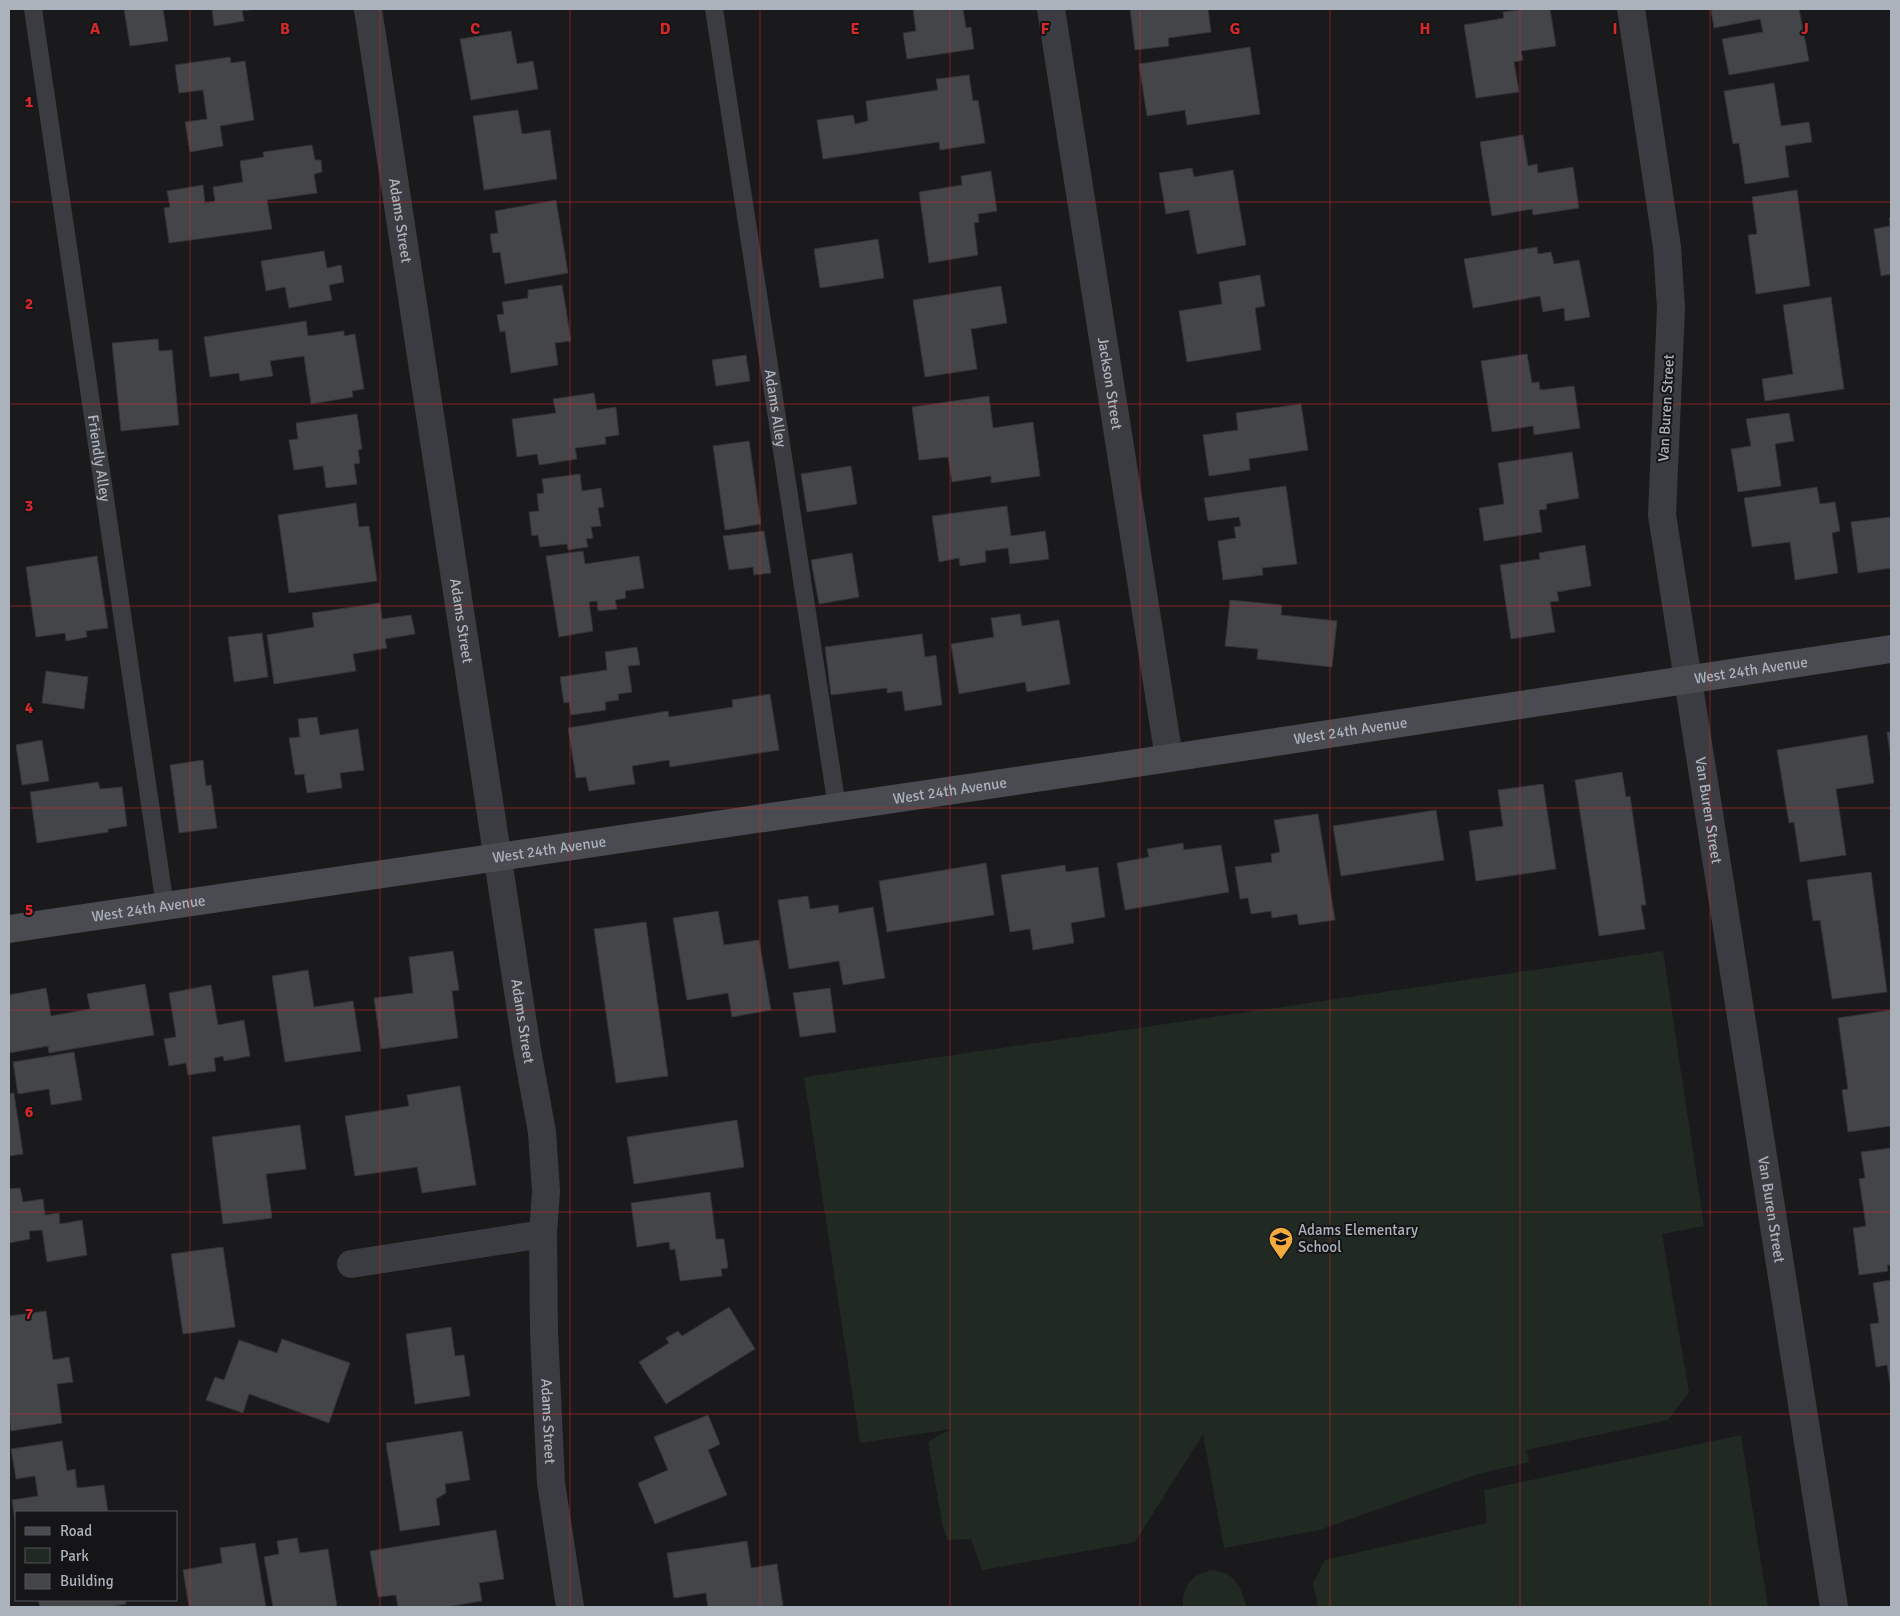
<svg xmlns="http://www.w3.org/2000/svg" width="1900" height="1616" viewBox="0 0 1900 1616" font-family="Signika,sans-serif">
<style>
.green{fill:#212a22}
.building{fill:#444549;stroke:#343438}
.lines{fill:none;stroke-linecap:round;stroke-linejoin:round}
.lane{stroke:#3b3c41;stroke-width:18}
.street{stroke:#3b3c41;stroke-width:28}
.secondary{stroke:#494b51;stroke-width:28}
.grid{fill:none;stroke:#d62828;stroke-width:1;stroke-opacity:0.55}
.labels{text-anchor:middle;dominant-baseline:central;stroke-width:4;stroke-linejoin:round;paint-order:stroke}
.street-label{font-size:15px;fill:#acb2bc;stroke:#151517}
.poi-label{font-size:15px;fill:#acb2bc;stroke:#151517;text-anchor:start}
.grid-label{font-size:16px;text-anchor:middle;font-weight:bold;fill:#d62828;stroke:#151517;stroke-width:4;stroke-linejoin:round;paint-order:stroke}
</style>
<rect width="100%" height="100%" fill="#1a1a1c"/>
<!-- green -->
<g class="green">
<path d="M1663 951 1704 1226 1662 1234 1689 1392 1668 1420 1526 1450 1529 1462 1478 1474 1319 1530 1224 1548 1203 1434 1135 1542 982 1570 971 1539 948 1540 943 1528 928 1442 951 1429 860 1443 804 1077Z"/>
<path d="M1741 1435 1768 1607H1318L1313 1583 1325 1560 1487 1523 1484 1490Z"/>
<path d="M1213 1570C1235 1573 1242 1587 1246 1607H1183C1182 1585 1191 1575 1213 1570Z"/>
</g>
<!-- building -->
<g class="building">
<path d="M124 9H163L168 41 130 46Z"/>
<path d="M212 9H256L242 11 244 21 214 26Z"/>
<path d="M913 9H963L966 28 971 27 974 49 907 59 903 33 916 31Z"/>
<path d="M1130 9H1208L1211 32 1168 38 1169 46 1135 50Z"/>
<path d="M1525 9H1550L1556 46 1521 51 1523 60 1514 62 1519 92 1476 98 1464 25 1504 18 1503 12Z"/>
<path d="M1711 9H1799L1809 61 1729 75 1722 39 1763 32 1760 19 1714 28Z"/>
<path d="M511 31 517 64 533 61 538 89 471 100 460 39Z"/>
<path d="M1250 47 1260 114 1187 125 1185 110 1147 116 1139 64Z"/>
<path d="M230 57 231 63 245 61 254 120 220 126 223 146 190 152 185 122 207 119 203 90 179 93 175 65Z"/>
<path d="M969 75 973 101 978 100 985 143 940 150 939 142 823 159 817 120 853 115 855 124 868 121 866 101 938 90 936 79Z"/>
<path d="M1774 83 1781 126 1809 122 1812 142 1785 146 1789 177 1745 184 1739 143 1733 144 1724 91Z"/>
<path d="M518 110 522 134 550 130 557 179 484 190 473 116Z"/>
<path d="M1523 135 1528 166 1537 164 1538 173 1573 167 1579 208 1533 215 1532 209 1492 216 1480 142Z"/>
<path d="M312 145 315 160H321L322 172 314 174 317 193 267 200 272 229 169 243 164 208 170 207 167 191 203 185 205 203 215 201 213 187 243 182 240 161 264 157 263 152Z"/>
<path d="M1192 168 1194 177 1233 170 1246 245 1197 254 1189 210 1166 214 1159 173Z"/>
<path d="M991 171 997 211 978 214 979 222 974 223 978 255 929 263 919 192 962 185 961 176Z"/>
<path d="M1797 190 1810 286 1756 294 1748 235 1757 234 1752 197Z"/>
<path d="M556 200 568 273 505 284 500 252 493 253 490 234 498 233 495 211Z"/>
<path d="M1889 218H1891V274L1881 276 1874 229 1890 226Z"/>
<path d="M878 239 884 278 820 288 814 249Z"/>
<path d="M1537 247 1538 254 1551 252 1554 264 1579 260 1590 317 1565 321 1564 308 1543 312 1540 296 1473 308 1464 259Z"/>
<path d="M324 251 327 268 341 265 344 282 329 285 332 300 289 308 285 287 266 291 261 261Z"/>
<path d="M1260 275 1265 306 1255 308 1261 350 1187 362 1179 311 1222 304 1219 282Z"/>
<path d="M562 285 571 341 555 343 558 365 511 373 505 331 500 332 497 315 504 314 502 302 528 298V290Z"/>
<path d="M1001 286 1007 323 971 329 977 369 925 377 913 300Z"/>
<path d="M1831 297 1844 389 1765 401 1762 379 1793 374 1783 305Z"/>
<path d="M306 321 308 336 344 331V336L355 334 364 389 352 391 353 397 311 404 304 356 270 361 273 376 240 381 239 373 210 377 204 337Z"/>
<path d="M158 339 159 351 172 350 179 425 121 431 112 343Z"/>
<path d="M1527 354 1532 383 1539 382 1540 390 1574 386 1580 428 1534 435 1533 426 1492 432 1481 361Z"/>
<path d="M746 355 750 381 716 386 712 360Z"/>
<path d="M594 393 597 410 616 407 619 435 605 437 606 444 575 448 577 459 539 465 537 454 517 457 512 419 556 413 553 399Z"/>
<path d="M989 396 993 428 1033 422 1040 476 991 483V476L952 482 948 457 919 460 912 407Z"/>
<path d="M1301 404 1308 450 1249 459 1250 470 1209 476 1203 435 1238 430 1236 413Z"/>
<path d="M1789 413 1794 441 1775 444 1781 486 1738 492 1731 449 1751 446 1746 419Z"/>
<path d="M357 414 362 449 358 450 360 463 354 464 357 484 326 488 323 466 294 470 289 440 298 439 296 423Z"/>
<path d="M749 441 761 524 725 530 713 446Z"/>
<path d="M1572 452 1579 498 1546 504 1547 509 1539 510 1542 532 1484 541 1479 508 1504 504 1498 463Z"/>
<path d="M851 466 857 504 807 512 801 474Z"/>
<path d="M580 474 582 491 601 488 604 507 598 508 601 526 591 527 593 538 586 539 588 547 568 550 567 544 540 547 538 535 532 536 529 512 539 511 537 494 544 493 542 479Z"/>
<path d="M1286 486 1297 564 1262 568 1263 575 1223 580 1218 541 1236 538 1234 527 1241 526 1239 517 1208 521 1204 498Z"/>
<path d="M1817 487 1820 504 1835 502 1840 531 1832 533 1838 573 1795 580 1790 542 1752 547 1744 498Z"/>
<path d="M356 503 359 527 369 526 377 581 289 593 278 515Z"/>
<path d="M1007 506 1011 536 1045 531 1049 559 1010 564 1008 548 985 551 986 562 960 566 959 558 939 562 932 516Z"/>
<path d="M1891 517V568L1858 573 1851 522Z"/>
<path d="M764 531 771 573 754 575 753 567 729 570 723 536Z"/>
<path d="M1585 545 1591 586 1557 592 1559 601 1550 602 1555 632 1511 639 1500 565 1540 559 1539 553Z"/>
<path d="M583 551 585 564 639 556 644 588 625 591 626 598 615 600 617 609 598 611 597 601 589 602 593 631 559 637 546 556Z"/>
<path d="M852 553 859 597 819 604 811 560Z"/>
<path d="M97 556 108 628 86 631 87 637 66 641 65 633 36 637 26 567Z"/>
<path d="M1230 600 1282 605 1281 615 1337 621 1332 667 1257 659 1258 649 1225 646Z"/>
<path d="M380 603 382 619 411 615 415 634 385 639 387 648 353 654 356 671 274 684 267 635 314 627 312 613Z"/>
<path d="M1020 614 1022 626 1059 620 1070 684 1027 692 1025 682 959 694 951 644 994 637 991 618Z"/>
<path d="M262 633 268 677 234 682 228 637Z"/>
<path d="M922 634 925 657 936 655 942 705 905 711 902 691 887 693V688L831 695 825 647Z"/>
<path d="M637 647 640 665 628 666 632 692 618 694 619 700 605 702 606 710 571 715 569 702 564 703 560 677 607 670 605 652Z"/>
<path d="M46 671 88 677 84 709 42 703Z"/>
<path d="M770 694 779 750 670 767 669 760 632 766 635 784 589 791 586 777 576 778 568 728 668 711 669 717 733 707 732 700Z"/>
<path d="M317 717 320 735 358 729 364 770 340 773 342 788 307 793 304 774 295 775 289 738 300 737 298 719Z"/>
<path d="M1887 732H1891V760Z"/>
<path d="M1867 735 1874 783 1836 789 1846 855 1800 862 1794 822 1789 823 1777 750Z"/>
<path d="M42 740 49 781 22 785 16 745Z"/>
<path d="M203 760 206 786 211 785 217 828 179 833 170 765Z"/>
<path d="M1622 772 1626 797 1630 796 1646 905H1641L1645 929 1599 936 1575 780Z"/>
<path d="M98 782 100 789 122 787 127 826 108 829V832L37 843 30 792Z"/>
<path d="M1543 784 1556 869 1476 881 1469 831 1503 826 1498 790Z"/>
<path d="M1436 810 1444 860 1341 876 1333 826Z"/>
<path d="M1318 814 1335 920 1299 925 1297 914 1272 918 1271 911 1251 914 1248 898 1240 899 1235 867 1272 862 1271 854 1280 852 1274 820Z"/>
<path d="M1183 843 1184 850 1221 845 1229 892 1125 910 1117 863 1149 857 1147 849Z"/>
<path d="M986 863 994 915 887 932 879 881Z"/>
<path d="M1065 865 1066 872 1098 867 1105 917 1071 923 1074 943 1033 950 1030 929 1010 932 1001 875Z"/>
<path d="M1871 872 1887 992 1832 999 1820 920 1813 921 1807 880Z"/>
<path d="M808 896 810 909 838 905 839 913 873 907 885 978 843 985 839 961 789 969 778 900Z"/>
<path d="M718 911 724 945 759 940 771 1010 732 1017 728 993 687 1000 673 918Z"/>
<path d="M646 922 668 1076 616 1083 594 929Z"/>
<path d="M453 951 459 990 452 991 458 1038 381 1049 374 998 413 993 409 957Z"/>
<path d="M308 970 314 1007 353 1001 361 1051 285 1062 272 976Z"/>
<path d="M145 984 154 1035 49 1053 48 1046 9 1053V995L46 988 51 1016 90 1009 87 994Z"/>
<path d="M211 985 218 1025 244 1020 250 1056 224 1061 223 1056 214 1058 216 1071 188 1075 186 1063 169 1066 164 1039 176 1037 169 993Z"/>
<path d="M830 988 836 1032 800 1037 793 993Z"/>
<path d="M1891 1010V1126L1848 1132 1842 1090 1848 1089 1838 1018Z"/>
<path d="M74 1052 82 1100 51 1105 49 1089 18 1094 13 1062Z"/>
<path d="M460 1086 476 1185 422 1193 417 1167 355 1176 345 1116 409 1106 407 1095Z"/>
<path d="M14 1093 23 1154 9 1156V1094Z"/>
<path d="M737 1120 744 1167 634 1184 627 1137Z"/>
<path d="M300 1125 306 1169 266 1174 272 1218 223 1224 212 1137Z"/>
<path d="M1891 1148V1265H1887L1888 1271 1859 1275 1853 1228 1866 1226 1859 1179 1865 1178 1861 1152Z"/>
<path d="M20 1188 23 1202 43 1199 45 1215 59 1213 60 1224 82 1220 87 1255 47 1262 42 1230 29 1231 30 1239 9 1243V1189Z"/>
<path d="M710 1192 716 1239H724L728 1268 721 1269 722 1276 680 1281 675 1249 670 1250 669 1242 637 1247 631 1203Z"/>
<path d="M223 1247 235 1327 183 1334 171 1254Z"/>
<path d="M1891 1280V1390L1887 1365 1876 1367 1870 1324 1879 1323 1873 1283Z"/>
<path d="M729 1307 755 1349 666 1404 639 1362 669 1343 666 1338 678 1331 682 1336Z"/>
<path d="M46 1311 53 1360 69 1357 73 1382 57 1384 62 1423 11 1431 9 1414V1316Z"/>
<path d="M451 1327 455 1356 464 1355 470 1396 415 1404 406 1334Z"/>
<path d="M282 1339 350 1363 329 1423 249 1394 243 1413 206 1400 215 1377 224 1380 239 1340 277 1353Z"/>
<path d="M708 1415 720 1444 708 1450 727 1495 655 1524 638 1483 668 1470 654 1437Z"/>
<path d="M462 1431 470 1480 445 1484 446 1493 436 1499 440 1525 400 1531 386 1443Z"/>
<path d="M62 1441 67 1471 75 1469 77 1488 104 1485 108 1512H16V1527L12 1500 38 1496 35 1476 16 1479 11 1449Z"/>
<path d="M496 1530 504 1579 479 1583 482 1601 447 1607H398L396 1595 378 1597 370 1551Z"/>
<path d="M297 1538 300 1553 328 1549 337 1607H273L264 1557 279 1554 277 1541Z"/>
<path d="M747 1541 751 1568 777 1564 783 1606 773 1607H708L706 1593 674 1598 667 1553Z"/>
<path d="M255 1543 266 1607H189L183 1570 222 1563 220 1548Z"/>
<path d="M38 1600H126V1604L107 1607H40Z"/>
</g>
<g class="lines">
<!-- lane -->
<g class="lane">
<path id="s1" d="M33 9 165 906"/>
<path id="s2" d="M714 9 837 807"/>
</g>
<!-- street -->
<g class="street">
<path id="s3" d="M368 9 527 1050 542 1132 546 1191 543 1234 544 1332 551 1483 570 1607"/>
<path id="s4" d="M1051 9 1169 758"/>
<path id="s5" d="M1631 9 1667 247 1671 308 1662 515 1834 1607"/>
<path d="M351 1264 543 1234"/>
</g>
<!-- secondary -->
<path class="secondary" id="s6" d="M9 929 1097 769 1891 649"/>
</g>
<!-- grid -->
<path class="grid" d="M190 9V1607M380 9V1607M570 9V1607M760 9V1607M950 9V1607M1140 9V1607M1330 9V1607M1520 9V1607M1710 9V1607M9 202H1891M9 404H1891M9 606H1891M9 808H1891M9 1010H1891M9 1212H1891M9 1414H1891"/>
<!-- icons -->
<defs>
<symbol id="school-pin" viewBox="-11 -11 22 30"><path d="M0 17L-7.5 6A9.5 9.5 0 1 1 7.5 6Z" fill="#f3ab3b" stroke="#151517"/><path d="M0-5L7-2L0 1L-7-2ZM-4 1L0 2.5L4 1V4Q0 6-4 4Z" fill="#111"/></symbol>
</defs>
<g fill-rule="evenodd">
<use href="#school-pin" x="1267" y="1225" width="28" height="38"/>
</g>
<g class="labels">
<!-- street labels -->
<g class="street-label">
<text stroke="none"><textPath href="#s3" startOffset="214">Adams Street</textPath></text>
<text stroke="none"><textPath href="#s4" startOffset="379">Jackson Street</textPath></text>
<text stroke="none"><textPath href="#s2" startOffset="404">Adams Alley</textPath></text>
<text transform="translate(1666 408) rotate(-87)">Van Buren Street</text>
<text stroke="none"><textPath href="#s1" startOffset="454">Friendly Alley</textPath></text>
<text stroke="none"><textPath href="#s3" startOffset="619">Adams Street</textPath></text>
<text stroke="none"><textPath href="#s6" startOffset="1761">West 24th Avenue</textPath></text>
<text stroke="none"><textPath href="#s6" startOffset="1356">West 24th Avenue</textPath></text>
<text stroke="none"><textPath href="#s6" startOffset="951">West 24th Avenue</textPath></text>
<text stroke="none"><textPath href="#s5" startOffset="808">Van Buren Street</textPath></text>
<text stroke="none"><textPath href="#s6" startOffset="546">West 24th Avenue</textPath></text>
<text stroke="none"><textPath href="#s6" startOffset="141">West 24th Avenue</textPath></text>
<text stroke="none"><textPath href="#s3" startOffset="1024">Adams Street</textPath></text>
<text stroke="none"><textPath href="#s5" startOffset="1212">Van Buren Street</textPath></text>
<text stroke="none"><textPath href="#s3" startOffset="1426">Adams Street</textPath></text>
</g>
<!-- poi labels -->
<g class="poi-label">
<text x="1298" y="1230">Adams Elementary<tspan x="1298" dy="17">School</tspan></text>
</g>
</g>
<g class="grid-label">
<text x="95" y="34">A</text>
<text x="285" y="34">B</text>
<text x="475" y="34">C</text>
<text x="665" y="34">D</text>
<text x="855" y="34">E</text>
<text x="1045" y="34">F</text>
<text x="1235" y="34">G</text>
<text x="1425" y="34">H</text>
<text x="1615" y="34">I</text>
<text x="1805" y="34">J</text>
<text x="29" y="107">1</text>
<text x="29" y="309">2</text>
<text x="29" y="511">3</text>
<text x="29" y="713">4</text>
<text x="29" y="915">5</text>
<text x="29" y="1117">6</text>
<text x="29" y="1319">7</text>
</g>
<!-- border -->
<rect width="1900" height="1616" fill="none" stroke="#acb2bc" stroke-width="20"/>
<!-- legend -->
<rect x="15" y="1511" width="162" height="90" fill="#151517" stroke="#515459"/>
<rect x="25" y="1527" width="25" height="8" fill="#494b51" stroke="#515459"/>
<text x="60" y="1536" font-size="15" fill="#acb2bc">Road</text>
<rect x="25" y="1548" width="25" height="15" fill="#212a22" stroke="#515459"/>
<text x="60" y="1561" font-size="15" fill="#acb2bc">Park</text>
<rect x="25" y="1574" width="25" height="15" fill="#444549" stroke="#515459"/>
<text x="60" y="1586" font-size="15" fill="#acb2bc">Building</text>
</svg>
